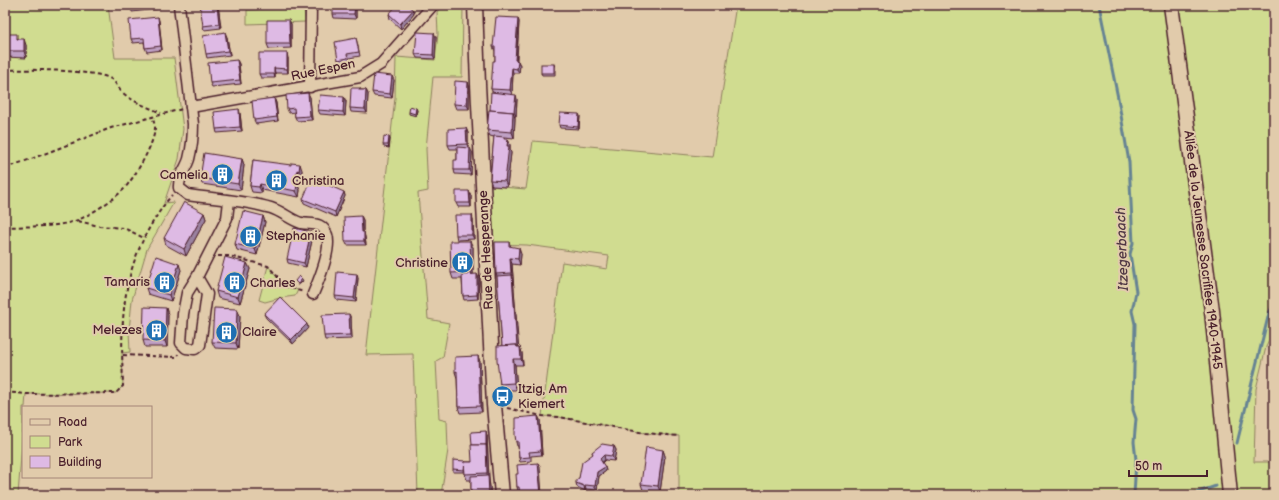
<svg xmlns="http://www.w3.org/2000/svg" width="1279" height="500" viewBox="0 0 1279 500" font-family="'Balsamiq Sans',sans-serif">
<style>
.green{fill:#d0dc90;stroke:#8d7e5e}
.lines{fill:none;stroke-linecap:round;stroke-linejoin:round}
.stream{stroke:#668393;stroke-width:3}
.street-casing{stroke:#4a1f2b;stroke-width:13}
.secondary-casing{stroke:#4a1f2b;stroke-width:17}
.path{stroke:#4a1f2b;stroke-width:2;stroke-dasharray:4 3;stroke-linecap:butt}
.street{stroke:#e1cbab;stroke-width:10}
.secondary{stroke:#e1cbab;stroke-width:14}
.wall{fill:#bfa0c4;stroke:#4a1f2b}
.shaded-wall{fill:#9b82a0;stroke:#4a1f2b}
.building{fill:#debae4;stroke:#4a1f2b}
.labels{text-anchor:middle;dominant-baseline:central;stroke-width:4;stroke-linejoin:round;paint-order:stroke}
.street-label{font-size:13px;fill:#4a1f2b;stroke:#e1cbab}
.poi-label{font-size:13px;fill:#4a1f2b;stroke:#e1cbab;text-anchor:start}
.water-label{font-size:14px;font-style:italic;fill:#513845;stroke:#e1cbab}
</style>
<rect width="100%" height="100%" fill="#e1cbab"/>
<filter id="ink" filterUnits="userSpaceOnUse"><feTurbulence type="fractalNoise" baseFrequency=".025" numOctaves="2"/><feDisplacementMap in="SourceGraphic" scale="8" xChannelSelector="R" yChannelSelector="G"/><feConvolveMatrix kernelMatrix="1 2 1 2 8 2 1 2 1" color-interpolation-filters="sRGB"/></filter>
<g filter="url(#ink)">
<!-- green -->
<g class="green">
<path d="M5 5H108L115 58H174L183 129 179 159 164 203 174 202 147 249 132 300 129 331 130 352 122 353 123 386 116 393 26 394 25 407H23V430L18 495H5Z"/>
<path d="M442 5H463L462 77H433L426 149 428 191 418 193 428 319 449 323 443 357 436 361 439 419 447 421 448 450 441 495H418L413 354 366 355 395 98 396 57 435 60 438 34 437 12Z"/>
<path d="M736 5H1274V330L1266 347 1256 389 1254 462H1271L1274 457V495H679V436L645 433 559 417 542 416 562 262 607 269 609 256 527 245 492 244 490 186 526 189 533 141 712 157Z"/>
<path d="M304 8 305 22 247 24V10Z"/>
<path d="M268 266C280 279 279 285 298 290L295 296 280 298 265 302 259 300Z"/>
</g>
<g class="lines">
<!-- stream -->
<g class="stream">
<path d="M1099 5 1118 98 1129 162 1133 243 1130 254 1136 292 1132 311 1135 324 1133 410 1136 419 1134 442 1136 460 1134 495"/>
<path d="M1237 443 1269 313 1274 304"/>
<path d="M1190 495 1216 486"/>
</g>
<defs>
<g id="street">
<path d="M179 5 193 124C193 136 192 147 189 159 186 169 178 177 179 188L188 195C215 199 244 200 271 208 281 211 291 220 301 223 312 225 322 221 327 235 332 249 319 280 313 294"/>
<path d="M310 87 311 5"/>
<path d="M191 107 360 77 381 64 433 5"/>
<path d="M197 277 207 294 200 345 195 349 186 348 181 343 183 314 187 293 197 277 227 218 229 201"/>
</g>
<g id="secondary">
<path d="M475 5 478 84 494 405 502 495"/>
<path d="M1171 5 1212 311 1230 495"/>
</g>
</defs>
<!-- street casing -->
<use href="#street" class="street-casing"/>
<!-- secondary casing -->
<use href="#secondary" class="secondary-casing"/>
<!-- path -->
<g class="path">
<path d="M5 70C22 69 99 70 111 79 116 82 118 89 123 93 133 102 148 107 161 113"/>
<path d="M5 168 31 159 111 128 182 109"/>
<path d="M78 221 99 226 124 228 144 238"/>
<path d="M5 227C27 226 57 228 78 220 90 215 114 199 123 190 135 177 154 145 155 128 155 124 153 120 152 116"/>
<path d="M218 256H229L268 266 277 276 280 282 287 287 304 292"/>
<path d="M123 355 177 357 178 354"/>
<path d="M5 392 26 394 116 393 123 386C121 326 120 279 151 225 158 214 164 204 172 195"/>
<path d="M507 408 542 416 559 417 645 433 679 436"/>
<path d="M1270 495 1274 487"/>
</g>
<!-- street -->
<use href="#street" class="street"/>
<!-- secondary -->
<use href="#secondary" class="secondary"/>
</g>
<!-- wall -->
<g class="wall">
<path d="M131 5H157V9L132 12Z"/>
<path d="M218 5 221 28 204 30 203 26Z"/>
<path d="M356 5V19L334 18 333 14Z"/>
<path d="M413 10 414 14 401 29 390 19 389 14Z"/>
<path d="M158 17 159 21 162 50 147 52 145 48 144 42 133 43 131 39Z"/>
<path d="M518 18 519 22 517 60 520 65 519 73H513L512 94 517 99 516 116H515V118L514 138 504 137V139H508L510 145V150L511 153 507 187 492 186 490 180 494 137 490 136 487 130 493 93 491 89 495 61V51L493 47Z"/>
<path d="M289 20 291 24V48L269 49 267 44Z"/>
<path d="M5 34 19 39 26 45V58L5 57Z"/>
<path d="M227 37 230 55 207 58 206 54Z"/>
<path d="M436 37 435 59 417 58 415 54Z"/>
<path d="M356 38 357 42 360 56 349 58 350 62 340 64 338 60Z"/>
<path d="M288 58V73H275V78H261L259 74Z"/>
<path d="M237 60 239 64 241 84 212 87 210 83Z"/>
<path d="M554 64 555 67V75H542L541 73Z"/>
<path d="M394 80 392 98 374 96 372 92Z"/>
<path d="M468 82 469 86V109H456L454 104Z"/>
<path d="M360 88V90H366L368 94 367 113 351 112 350 108Z"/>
<path d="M310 97 312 120 297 121 295 117V112L289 113 287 109Z"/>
<path d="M274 98 276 103 278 121 256 124 254 120Z"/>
<path d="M346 101 345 116 320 114 318 110Z"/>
<path d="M417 110 416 116 409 114V112Z"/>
<path d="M240 113 242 131 217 133 216 129Z"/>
<path d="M580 116 579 129 560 128 559 125Z"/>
<path d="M466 128 468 133V148L472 152 471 175 455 174 454 170 457 160V149H450L448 145Z"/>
<path d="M390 139 389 148 384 147 383 145Z"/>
<path d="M242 159 244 165 241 190 202 184 200 178Z"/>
<path d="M253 160 302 170 301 177 299 176 298 186 300 190 299 197 262 190V193L252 192 250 186Z"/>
<path d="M469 191 471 196V207H458L456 203Z"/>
<path d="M344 192 345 196 336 217 304 203 303 199Z"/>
<path d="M204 213 206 219 186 256 166 245 164 238Z"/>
<path d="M263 216 265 222 257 255 237 250 235 244Z"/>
<path d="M361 216 363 220V232L365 237 366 245H347L345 241Z"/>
<path d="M473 219 474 239 457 240 456 235Z"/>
<path d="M313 236 306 267 288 263 287 259Z"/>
<path d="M509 242 511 247 521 254 520 265 512 264 518 347H520L522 353 523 365H515L517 390H502L500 384 502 346 497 276 496 274Z"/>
<path d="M473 247V274L479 278 478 299 464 300 463 296 462 279H453L451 273Z"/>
<path d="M247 263 250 269 240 303 218 298 216 291Z"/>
<path d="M181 270 171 301 148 294 146 288Z"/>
<path d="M358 278 356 302 337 300 335 296Z"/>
<path d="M237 309 240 316 238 349 215 348 212 342Z"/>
<path d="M168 314 167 347H145L143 340Z"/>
<path d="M264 314 308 328 293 344 266 318Z"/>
<path d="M351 318 352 339 325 340 324 336Z"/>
<path d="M478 356 480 362 482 412 460 413 458 407 457 378 455 372Z"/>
<path d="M538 416 540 420 542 455 531 456V461L520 462 519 458 518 446H517L516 442V429Z"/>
<path d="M487 436 489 479 491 495H471V480H467L465 474V469L464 472H453V469L465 461V462H472Z"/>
<path d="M614 446 616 450 614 461 605 460 602 463 605 467 606 471 599 476 597 490 586 489 585 491 577 487 576 483 593 454 592 452Z"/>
<path d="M663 450 665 456 660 492 643 490 641 484Z"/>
<path d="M538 463 540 467 520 491H518L517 487 518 474Z"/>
</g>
<!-- shaded-wall -->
<g class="shaded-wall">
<path d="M217 5H218L221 28 219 24Z"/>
<path d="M355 5H356V19L354 14Z"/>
<path d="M413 10 414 14 401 29 400 24Z"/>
<path d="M158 17 159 21 162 50 161 46Z"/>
<path d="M518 18 519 22 516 64 515 60Z"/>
<path d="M289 20 291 24V48L290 44Z"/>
<path d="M225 32 227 37 230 55 228 51Z"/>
<path d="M434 33 436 37 435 59 433 55Z"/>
<path d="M24 39 26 45V58L24 51Z"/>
<path d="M287 53 288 58V73L287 69Z"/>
<path d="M237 60 239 64 241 84 240 80Z"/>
<path d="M518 61 520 65 519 73 517 69Z"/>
<path d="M274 68 275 73V78L274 74Z"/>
<path d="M512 68 513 73 512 94 510 90Z"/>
<path d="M392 76 394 80 392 98 390 94Z"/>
<path d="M468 82 469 86V109L467 105Z"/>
<path d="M366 90 368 94 367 113 365 109Z"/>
<path d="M308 93 310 97 312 120 310 116Z"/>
<path d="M516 95 517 99 516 116 514 112Z"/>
<path d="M344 97 346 101 345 116 343 112Z"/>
<path d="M274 98 276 103 278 121 277 117Z"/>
<path d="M416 108 417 110 416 116 415 114Z"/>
<path d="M239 109 240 113 242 131 240 127Z"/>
<path d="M513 112 515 118 514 138 512 132Z"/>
<path d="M579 114 580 116 579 129 578 127Z"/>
<path d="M466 128 468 133V148L467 144Z"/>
<path d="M389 137 390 139 389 148 388 145Z"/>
<path d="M508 139 510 145V150L511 153 507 187 505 181Z"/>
<path d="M470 148 472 152 471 175 469 170Z"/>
<path d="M242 159 244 165 241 190 238 184Z"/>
<path d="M300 164 302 170 301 177 299 171Z"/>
<path d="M297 170 299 176 298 186 300 190 299 197 296 191 295 184Z"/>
<path d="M260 184 262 190V193L259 187Z"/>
<path d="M469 191 471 196V207L470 203Z"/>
<path d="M344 192 345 196 336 217 335 212Z"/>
<path d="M204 213 206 219 186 256 184 249Z"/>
<path d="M472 215 473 219 474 239 472 235Z"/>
<path d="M263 216 265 222 257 255 255 249Z"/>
<path d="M361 216 363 220V237L362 232Z"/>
<path d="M311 232 313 236 306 267 304 263Z"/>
<path d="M364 232 365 237 366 245 364 241Z"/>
<path d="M470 241 473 247V278L471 272Z"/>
<path d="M519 248 521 254 520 265 518 259Z"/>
<path d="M510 258 512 264 519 351 517 347 512 275Z"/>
<path d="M247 263 250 269 240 303 238 297Z"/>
<path d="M179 264 181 270 171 301 169 295Z"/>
<path d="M357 274 358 278 356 302 354 298Z"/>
<path d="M477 274 479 278 478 299 477 295Z"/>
<path d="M302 279 303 281 298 286V284Z"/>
<path d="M166 308 168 314 167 347 165 341Z"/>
<path d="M237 309 240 316 238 349 236 343Z"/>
<path d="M349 314 351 318 352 339 350 335Z"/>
<path d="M307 324 308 328 293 344 291 340Z"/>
<path d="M520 347 522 353 523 365 521 359Z"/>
<path d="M478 356 480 362 482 412 480 406Z"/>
<path d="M513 359 515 365 517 390 514 383Z"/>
<path d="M538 416 540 420 542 455 541 451Z"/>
<path d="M486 431 487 436 489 479 491 495H489L487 473Z"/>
<path d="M614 446 616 450 614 461 612 456Z"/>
<path d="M663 450 665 456 660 492 658 486Z"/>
<path d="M604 455 605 460 601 463 600 459Z"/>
<path d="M538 463 540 467 542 495H541Z"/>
<path d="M605 467 606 471 599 476 597 490 595 486 597 472Z"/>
<path d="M585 485 586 489 585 491 584 486Z"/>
</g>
<!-- building -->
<g class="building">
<path d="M131 5H151L131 8Z"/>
<path d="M200 5H217L219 24 203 26Z"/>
<path d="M333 5H355L354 14H333Z"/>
<path d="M397 5H407L413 10 400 24 389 14Z"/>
<path d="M158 17 161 46 145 48 144 38 131 39 129 20Z"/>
<path d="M496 17 518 18 515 60 518 61 517 69 512 68 510 90 491 89 493 61H495V47H493Z"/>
<path d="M267 20H289L290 44H267Z"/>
<path d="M225 32 228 51 206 54 203 36Z"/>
<path d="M417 32 434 33 433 55 415 54Z"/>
<path d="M5 34H17V39H24V51H5Z"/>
<path d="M356 38 359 52 347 54 348 58 338 60 335 42Z"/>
<path d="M259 53H287V69L274 68V74H259Z"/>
<path d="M237 60 240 80 210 83 208 63Z"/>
<rect x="541" y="64" width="13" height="9"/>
<path d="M374 74 392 76 390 94 372 92Z"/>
<path d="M455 81 468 82 467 105 454 104Z"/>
<path d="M351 88H360L359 90H366L365 109 350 108Z"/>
<path d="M491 92 516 95 514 112 490 110Z"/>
<path d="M308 93 310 116 295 117 294 108 287 109 286 95Z"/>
<path d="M320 95 344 97 343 112 318 110Z"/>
<path d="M274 98 277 117 254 120 252 101Z"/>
<path d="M410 106 416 108 415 114 409 112Z"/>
<path d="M239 109 240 127 216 129 214 112Z"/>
<path d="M489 110 513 112 512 132 487 130Z"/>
<path d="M560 113 579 114 578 127 559 125Z"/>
<path d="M466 128 467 144 448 145V129Z"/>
<path d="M384 136 389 137 388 145H383Z"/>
<path d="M494 136 504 137V139H508L507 146H509L505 181 490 180Z"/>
<path d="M457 147 470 148 469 170H454V160H457Z"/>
<path d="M204 153 242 159 238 184 200 178Z"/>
<path d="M253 160 291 165V163L300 164 299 171 297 170 295 184H297L296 191 260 184 259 187 250 186Z"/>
<path d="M312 178 344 192 335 212 303 199Z"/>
<path d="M456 191H469L470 203H456Z"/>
<path d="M184 202 204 213 184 249 164 238Z"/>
<path d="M243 211 263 216 255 249 235 244Z"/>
<path d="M455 215H472V235H456Z"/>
<path d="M361 216 362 232H364V241H345L344 217Z"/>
<path d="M294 228 311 232 304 263 287 259Z"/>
<path d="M450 241H470L471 272 451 273Z"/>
<path d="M495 242H509V246L519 248 518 259 510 258 511 273 496 274Z"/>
<path d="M156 256 179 264 169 295 146 288Z"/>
<path d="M225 257 247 263 238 297 216 291Z"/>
<path d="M337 272 357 274 354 298 335 296Z"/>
<path d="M477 274V295L463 296 462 275Z"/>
<path d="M512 275 517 347 516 345 502 346 497 276Z"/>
<path d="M299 276 302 279 298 284 295 281Z"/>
<path d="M280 297 307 324 291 340 264 314Z"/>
<path d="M144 307 166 308 165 341 143 340Z"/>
<path d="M214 308 237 309 236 343 212 342Z"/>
<path d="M349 314 350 335 324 336 322 315Z"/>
<path d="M516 345 517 347H520L521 359H513L514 383 500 384 497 361V346Z"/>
<path d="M478 356 480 406 458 407 457 371 455 372V357Z"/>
<path d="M538 416 541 451 529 452 530 457 519 458 518 441 516 442 515 435V429H516V418Z"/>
<path d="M486 431V447V445H472L471 432Z"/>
<path d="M602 444 614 446 612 456 604 455 600 459 605 467 597 472 595 486 585 485 584 486 576 483V480L579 478 582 462 593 454 592 452Z"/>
<path d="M471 445H486L487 473 465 474 464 462H472Z"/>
<path d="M646 447 663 450 658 486 641 484Z"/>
<path d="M453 460 465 461 464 470 453 469Z"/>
<path d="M538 463 541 495H520L519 487H517L516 474H518L517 465Z"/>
<path d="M488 475 489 495H471V476Z"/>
</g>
</g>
<!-- icons -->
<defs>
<symbol id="building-disc" viewBox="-11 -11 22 22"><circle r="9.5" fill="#1f6fb2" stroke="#e1cbab"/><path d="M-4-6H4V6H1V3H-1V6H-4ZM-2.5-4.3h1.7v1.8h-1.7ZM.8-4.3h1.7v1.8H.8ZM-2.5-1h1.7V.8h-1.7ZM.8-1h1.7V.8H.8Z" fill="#fff"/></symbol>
<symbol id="bus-disc" viewBox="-11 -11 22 22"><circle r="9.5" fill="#1f6fb2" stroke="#e1cbab"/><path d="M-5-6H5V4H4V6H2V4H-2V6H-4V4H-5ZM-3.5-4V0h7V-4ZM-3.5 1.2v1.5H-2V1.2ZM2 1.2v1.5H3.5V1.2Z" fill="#fff"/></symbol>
</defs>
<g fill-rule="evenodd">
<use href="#building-disc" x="210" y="162" width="25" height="25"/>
<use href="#building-disc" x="264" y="168" width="25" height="25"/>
<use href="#building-disc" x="238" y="224" width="25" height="25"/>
<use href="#building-disc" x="450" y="250" width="25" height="25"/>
<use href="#building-disc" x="152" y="270" width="25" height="25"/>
<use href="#building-disc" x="222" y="270" width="25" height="25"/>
<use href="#building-disc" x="144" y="318" width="25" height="25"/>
<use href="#building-disc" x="214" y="320" width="25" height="25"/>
<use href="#bus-disc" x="490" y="384" width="25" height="25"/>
</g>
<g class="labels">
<!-- street labels -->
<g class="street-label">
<text transform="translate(323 70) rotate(-12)">Rue Espen</text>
<text transform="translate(486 250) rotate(-93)">Rue de Hesperange</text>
<text transform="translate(1203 250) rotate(83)">Allée de la Jeunesse Sacrifiée 1940-1945</text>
</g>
<!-- poi labels -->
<g class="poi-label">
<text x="208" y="175" text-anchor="end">Camelia</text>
<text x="292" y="181">Christina</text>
<text x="266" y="236">Stephanie</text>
<text x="448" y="263" text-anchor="end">Christine</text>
<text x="150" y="282" text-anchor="end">Tamaris</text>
<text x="250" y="283">Charles</text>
<text x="142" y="330" text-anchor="end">Melezes</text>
<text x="242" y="332">Claire</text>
<text x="518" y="389">Itzig, Am<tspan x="518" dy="15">Kiemert</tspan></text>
</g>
<!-- water labels -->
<g class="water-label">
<text transform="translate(1122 249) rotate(-92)">Itzegerbaach</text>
</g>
</g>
<!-- margin -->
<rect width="1279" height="500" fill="none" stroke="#e1cbab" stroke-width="20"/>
<rect x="10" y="10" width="1259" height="480" fill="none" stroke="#4a1f2b" stroke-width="1.5" filter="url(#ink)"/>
<!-- legend -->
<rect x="22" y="406" width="130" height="72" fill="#e1cbab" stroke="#a58678"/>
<rect x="30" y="419" width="20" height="6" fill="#e1cbab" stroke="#a58678"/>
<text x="58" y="426" font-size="12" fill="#4a1f2b">Road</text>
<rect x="30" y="436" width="20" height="12" fill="#d0dc90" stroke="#a58678"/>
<text x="58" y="446" font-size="12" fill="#4a1f2b">Park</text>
<rect x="30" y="456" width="20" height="12" fill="#debae4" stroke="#a58678"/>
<text x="58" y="466" font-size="12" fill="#4a1f2b">Building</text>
<!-- scale -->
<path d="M1129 470v6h78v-6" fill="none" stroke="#4a1f2b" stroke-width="2"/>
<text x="1135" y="470" font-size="12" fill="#4a1f2b" stroke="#e1cbab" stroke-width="3" paint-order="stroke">50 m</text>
</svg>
